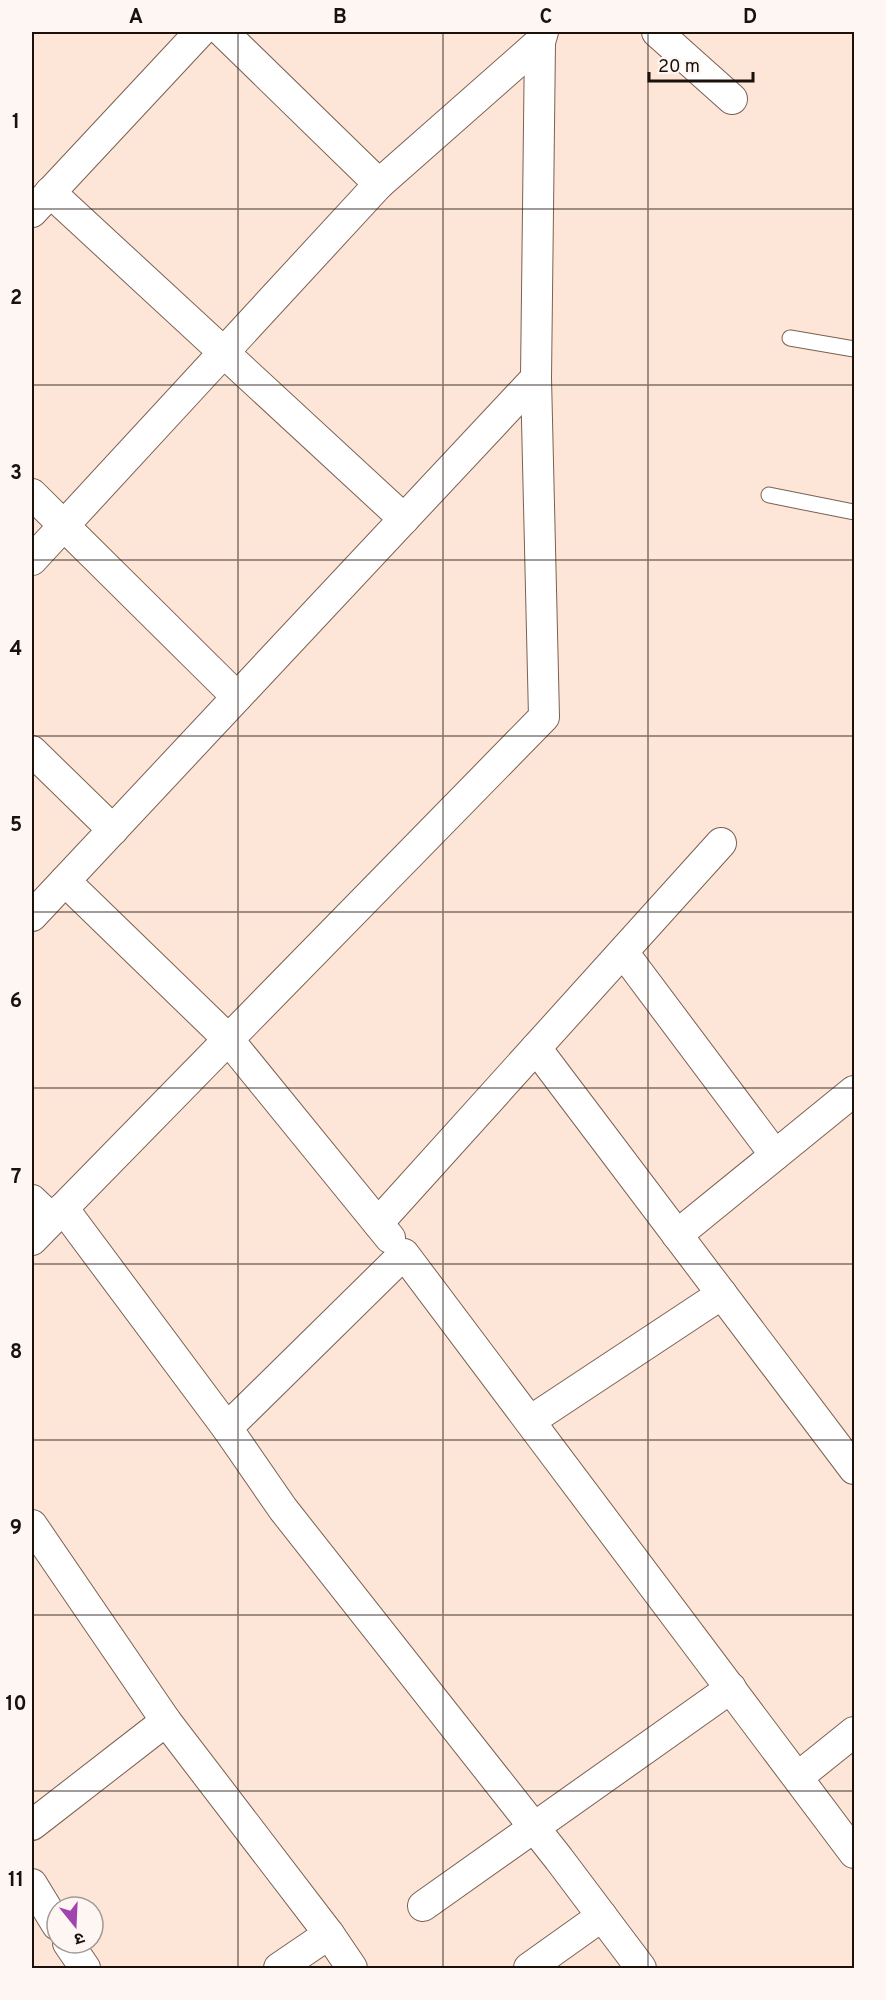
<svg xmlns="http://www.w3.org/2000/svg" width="886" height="2000" viewBox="0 0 886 2000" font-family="Overpass,'Noto Sans Devanagari',sans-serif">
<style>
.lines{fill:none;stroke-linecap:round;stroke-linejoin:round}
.service-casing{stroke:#7b6152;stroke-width:17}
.minor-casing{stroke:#7b6152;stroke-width:32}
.service{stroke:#fff;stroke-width:15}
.minor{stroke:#fff;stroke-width:30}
.grid{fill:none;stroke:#1b110b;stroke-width:1.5;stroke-opacity:0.55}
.neatline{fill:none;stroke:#1b110b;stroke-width:2}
.grid-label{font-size:20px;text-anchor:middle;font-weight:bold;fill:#1b110b}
</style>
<rect width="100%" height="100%" fill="#fde5d7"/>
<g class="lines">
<defs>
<g id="service">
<path d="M790 338 854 349"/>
<path d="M769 495 854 512"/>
</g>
<g id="minor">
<path d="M223 32 379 184"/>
<path d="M657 32 732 99"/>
<path d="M50 192 404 519"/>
<path d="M32 212 200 32"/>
<path d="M32 494 237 697"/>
<path d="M32 560 379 184 540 42"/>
<path d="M32 751 113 830"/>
<path d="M65 881 228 1039 390 1238"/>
<path d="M32 916 536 378"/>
<path d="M623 952 775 1155"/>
<path d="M536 1048 854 1469"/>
<path d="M32 1200 52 1219"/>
<path d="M63 1208 227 1428"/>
<path d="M378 1223 721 843"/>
<path d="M677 1235 854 1091"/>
<path d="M32 1240 544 717 536 378 540 42 543 32"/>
<path d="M530 1421 722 1294"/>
<path d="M32 1525 166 1721"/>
<path d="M798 1777 854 1732"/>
<path d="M32 1825 166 1721 329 1934 352 1968"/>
<path d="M32 1884 57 1925"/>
<path d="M423 1906 731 1688"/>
<path d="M68 1943 85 1968"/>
<path d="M279 1968 329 1934"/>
<path d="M529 1968 602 1916"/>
<path d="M641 1968 559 1859 283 1509 227 1428 404 1254 854 1853"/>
</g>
</defs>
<!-- service casing -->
<use href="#service" class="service-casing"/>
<!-- minor casing -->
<use href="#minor" class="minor-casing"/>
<!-- service -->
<use href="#service" class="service"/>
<!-- minor -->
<use href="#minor" class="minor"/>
</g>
<!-- grid -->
<path class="grid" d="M238 32V1968M443 32V1968M648 32V1968M32 209H854M32 385H854M32 560H854M32 736H854M32 912H854M32 1088H854M32 1264H854M32 1440H854M32 1615H854M32 1791H854"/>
<!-- border -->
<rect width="886" height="2000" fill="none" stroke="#fdf6f3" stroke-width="66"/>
<!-- north arrow -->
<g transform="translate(75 1925) rotate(162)"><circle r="28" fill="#fdf6f3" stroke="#a39a96" stroke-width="1.5"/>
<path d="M0-4.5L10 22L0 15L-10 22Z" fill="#a244ad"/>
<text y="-9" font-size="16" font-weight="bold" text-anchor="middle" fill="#1b110b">उ</text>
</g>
<!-- scale -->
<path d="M649 72v9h104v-9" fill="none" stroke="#1b110b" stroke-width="3"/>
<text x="658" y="72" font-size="18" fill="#1b110b" stroke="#fdf6f3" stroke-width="4.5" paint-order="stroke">20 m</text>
<rect x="33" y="33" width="820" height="1934" class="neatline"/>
<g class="grid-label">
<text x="136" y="23">A</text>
<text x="340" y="23">B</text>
<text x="546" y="23">C</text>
<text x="750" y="23">D</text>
<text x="16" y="128">1</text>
<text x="16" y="304">2</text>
<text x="16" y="479">3</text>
<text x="16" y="655">4</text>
<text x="16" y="831">5</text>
<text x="16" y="1007">6</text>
<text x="16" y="1183">7</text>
<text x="16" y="1358">8</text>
<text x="16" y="1534">9</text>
<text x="16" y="1710">10</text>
<text x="16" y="1886">11</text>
</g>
</svg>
